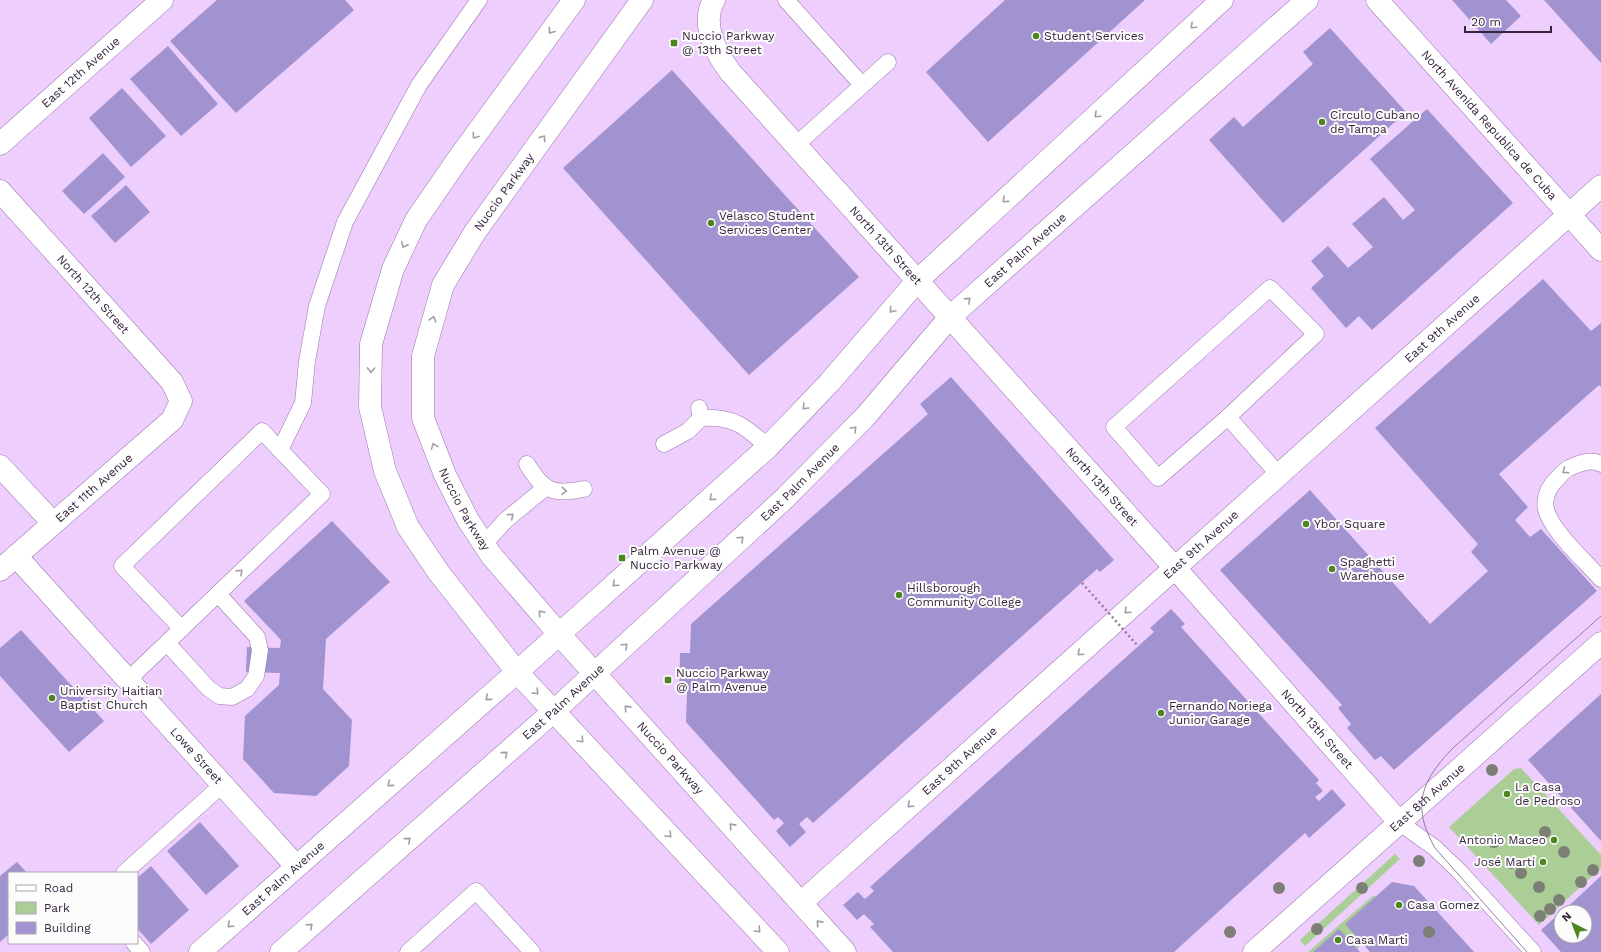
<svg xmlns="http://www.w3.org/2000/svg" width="1601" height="952" viewBox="0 0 1601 952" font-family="'Work Sans',sans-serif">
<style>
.green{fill:#aace96}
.building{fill:#a193d0}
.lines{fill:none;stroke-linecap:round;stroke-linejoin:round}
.service-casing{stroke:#9a75ab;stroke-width:17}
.minor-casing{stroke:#9a75ab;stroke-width:23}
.tertiary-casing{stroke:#9a75ab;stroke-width:23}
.secondary-casing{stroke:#9a75ab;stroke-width:23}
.service{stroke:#fff;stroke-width:16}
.minor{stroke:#fff;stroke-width:22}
.tertiary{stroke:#fff;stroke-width:22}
.secondary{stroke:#fff;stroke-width:22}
.tram{stroke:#977fa3;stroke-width:1}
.path-bridge{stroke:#947c9f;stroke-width:2.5;stroke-dasharray:2 3;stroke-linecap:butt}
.tree{fill:#7d7f76}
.oneway{stroke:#a49da7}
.poi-dot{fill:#4d851f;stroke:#fcfcfc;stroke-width:1.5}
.labels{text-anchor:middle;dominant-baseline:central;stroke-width:4;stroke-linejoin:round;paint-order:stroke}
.poi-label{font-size:12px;fill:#35253c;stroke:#fcfcfc;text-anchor:start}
.street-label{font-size:12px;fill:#35253c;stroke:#fcfcfc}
</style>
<rect width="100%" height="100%" fill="#edcefd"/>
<!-- green -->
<g class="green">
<path d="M1521 768 1601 855V868L1539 925 1449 827 1514 769Z"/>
<path d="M1395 854 1400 859 1305 946 1300 940Z"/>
<path d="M1374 895 1381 902 1371 937 1353 952H1308Z"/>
</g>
<!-- building -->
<g class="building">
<path d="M217 0H345L354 10 236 113 170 41Z"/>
<path d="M1005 0H1145L988 142 926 72Z"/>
<path d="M1452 0H1506L1521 16 1491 44Z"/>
<path d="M1544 0H1601V63Z"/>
<path d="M1330 28 1406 112 1283 223 1209 140 1234 117 1243 127 1313 64 1303 52Z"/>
<path d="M168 46 218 104 181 136 130 79Z"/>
<path d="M672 70 859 277 749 375 563 168Z"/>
<path d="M122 88 166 136 131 167 89 118Z"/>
<path d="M1427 109 1513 203 1372 330 1359 316 1346 328 1311 288 1324 276 1311 261 1328 246 1348 268 1373 247 1352 224 1384 197 1403 220 1415 210 1370 159Z"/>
<path d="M103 153 125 177 84 214 62 191Z"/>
<path d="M126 185 150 212 115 243 91 216Z"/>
<path d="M1543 279 1591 331 1601 323V387L1599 385 1499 474 1528 507 1515 520 1530 537 1541 529 1597 591 1394 770 1381 756 1375 760 1347 728 1351 724 1338 708 1342 705 1220 570 1310 490 1430 624 1488 571 1471 552 1478 544 1375 428Z"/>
<path d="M951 377 1114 560 1100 572 1097 569 813 823 807 817 799 824 806 832 790 847 776 831 784 823 778 817 774 820 686 722 687 692H679L680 653H690L691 624 928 414 920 404Z"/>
<path d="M332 521 390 582 326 639 323 689 352 720 349 766 316 796 274 793 243 759 245 716 279 685 280 673 246 672 247 647 280 648 281 640 244 601Z"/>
<path d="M1171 609 1185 624 1181 627 1319 780 1316 783 1323 791 1315 797 1319 801 1332 789 1346 805 1309 838 1305 833 1174 952H893L870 927 874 924 864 914 857 920 843 905 858 892 865 899 874 891 870 887 1154 632 1150 628Z"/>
<path d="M21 630 104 721 69 752 0 676V648Z"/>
<path d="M1601 694V841L1528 760Z"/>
<path d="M200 822 239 866 206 895 167 851Z"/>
<path d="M17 862 27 873H9V934L0 942V876Z"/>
<path d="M151 866 189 910 151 944 137 928V878Z"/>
<path d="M1601 876V952H1561L1541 930 1561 912V936H1585V912H1562Z"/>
<path d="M1392 882 1414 886 1474 952H1370L1345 924Z"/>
<path d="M1339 929 1360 952H1313Z"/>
</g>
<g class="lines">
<defs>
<g id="service">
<path d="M786 0 862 85"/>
<path d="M796 145 888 62"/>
<path d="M1270 288 1316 334 1228 417 1158 478 1114 427Z"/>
<path d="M1228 417 1279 475"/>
<path d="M701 418C733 416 745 426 768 447"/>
<path d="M664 444 688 431 701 418 699 408"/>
<path d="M280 450 303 403 307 361 317 306 345 222 419 85 479 0"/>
<path d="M527 464C544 492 553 495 584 489"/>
<path d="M1601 464C1591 458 1578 464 1569 468 1563 471 1560 476 1555 481 1547 489 1542 503 1548 515 1558 537 1584 560 1601 579"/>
<path d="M484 544 506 520 545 488"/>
<path d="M167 643 208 688 219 696 232 697 247 689 256 676 260 650 257 637 218 594"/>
<path d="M128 680 322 494 262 431 122 566 182 629"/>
<path d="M1400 823 1435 848 1459 871 1533 952"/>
<path d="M124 873 222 785"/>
<path d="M134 943 142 952"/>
<path d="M408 952 476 891 532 952"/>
</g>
<g id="minor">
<path id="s1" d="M714 0C700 24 717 55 731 73L1175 568 1400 823"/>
<path id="s2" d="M1377 0 1601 250"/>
<path id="s3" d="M0 144 162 0"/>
<path id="s4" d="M0 191 172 382 181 401 172 420 0 570"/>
<path d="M0 466 53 523"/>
<path id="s5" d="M16 556 296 866"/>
<path id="s6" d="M801 903 1601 186"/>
<path id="s7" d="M1254 952 1601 643"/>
</g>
<g id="tertiary">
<path id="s8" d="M200 952 517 672 768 447 829 383 917 281 1222 0"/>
<path id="s9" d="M281 952 554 711 784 499 865 417 950 317 1307 0"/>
</g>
<g id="secondary">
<path d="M574 0 458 159 416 220 393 269 371 344 370 407 385 471 408 527 439 573 517 672 778 952"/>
<path id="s10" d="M642 0 475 232 443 285 423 356V418L445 475 468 520 491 555 559 634 845 952"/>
</g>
</defs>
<!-- service casing -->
<use href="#service" class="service-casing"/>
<!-- minor casing -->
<use href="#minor" class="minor-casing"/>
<!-- tertiary casing -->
<use href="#tertiary" class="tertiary-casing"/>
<!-- secondary casing -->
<use href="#secondary" class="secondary-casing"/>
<!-- service -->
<use href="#service" class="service"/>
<!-- minor -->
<use href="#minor" class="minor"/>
<!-- tertiary -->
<use href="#tertiary" class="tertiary"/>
<!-- secondary -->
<use href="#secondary" class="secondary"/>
<!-- tram -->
<path class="tram" d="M1527 952 1435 848C1411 806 1421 781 1453 748L1601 616"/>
<!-- path-bridge -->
<path class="path-bridge" d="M1082 583 1138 646"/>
</g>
<!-- trees -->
<g class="tree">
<circle cx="1492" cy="770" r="6"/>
<circle cx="1545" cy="832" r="6"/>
<circle cx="1494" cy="842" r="6"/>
<circle cx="1564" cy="852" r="6"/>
<circle cx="1419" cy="861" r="6"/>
<circle cx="1511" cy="863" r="6"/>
<circle cx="1593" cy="870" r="6"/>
<circle cx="1521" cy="873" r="6"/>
<circle cx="1581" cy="882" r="6"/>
<circle cx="1539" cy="887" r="6"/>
<circle cx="1279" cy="888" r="6"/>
<circle cx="1362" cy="888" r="6"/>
<circle cx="1559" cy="900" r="6"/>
<circle cx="1550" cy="909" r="6"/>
<circle cx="1540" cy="916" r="6"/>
<circle cx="1317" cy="929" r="6"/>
<circle cx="1230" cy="932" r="6"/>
<circle cx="1429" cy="932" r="6"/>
</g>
<!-- one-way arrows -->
<defs><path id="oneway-chevron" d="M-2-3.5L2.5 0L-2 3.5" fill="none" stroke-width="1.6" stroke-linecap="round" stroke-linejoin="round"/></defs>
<g class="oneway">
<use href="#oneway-chevron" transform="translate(1193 26) rotate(137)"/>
<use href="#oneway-chevron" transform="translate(551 31) rotate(126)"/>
<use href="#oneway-chevron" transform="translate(1097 115) rotate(137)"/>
<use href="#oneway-chevron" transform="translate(475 136) rotate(126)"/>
<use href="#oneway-chevron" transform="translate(543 138) rotate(-54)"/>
<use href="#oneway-chevron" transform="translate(1005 200) rotate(137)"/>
<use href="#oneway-chevron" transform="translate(404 245) rotate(116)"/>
<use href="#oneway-chevron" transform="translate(968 300) rotate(-42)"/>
<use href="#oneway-chevron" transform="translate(892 310) rotate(131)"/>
<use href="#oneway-chevron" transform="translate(433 319) rotate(-74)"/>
<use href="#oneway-chevron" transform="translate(371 370) rotate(91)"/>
<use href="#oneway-chevron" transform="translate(805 407) rotate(134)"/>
<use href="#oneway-chevron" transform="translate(854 429) rotate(-45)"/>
<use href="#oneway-chevron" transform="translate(434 446) rotate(-111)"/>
<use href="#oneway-chevron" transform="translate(1565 471) rotate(144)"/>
<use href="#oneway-chevron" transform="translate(564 491) rotate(4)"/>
<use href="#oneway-chevron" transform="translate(712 498) rotate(138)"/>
<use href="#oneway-chevron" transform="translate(511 516) rotate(-40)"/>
<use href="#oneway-chevron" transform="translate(741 539) rotate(-43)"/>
<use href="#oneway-chevron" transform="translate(240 572) rotate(-44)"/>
<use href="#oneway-chevron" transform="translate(615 584) rotate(138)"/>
<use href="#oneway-chevron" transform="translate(1127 611) rotate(138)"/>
<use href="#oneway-chevron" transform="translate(541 613) rotate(-131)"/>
<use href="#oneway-chevron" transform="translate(625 646) rotate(-43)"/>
<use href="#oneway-chevron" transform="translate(1080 653) rotate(138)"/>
<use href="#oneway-chevron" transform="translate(536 692) rotate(47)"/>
<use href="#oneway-chevron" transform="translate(488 698) rotate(139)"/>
<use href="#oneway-chevron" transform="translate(627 708) rotate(-132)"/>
<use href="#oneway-chevron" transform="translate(581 740) rotate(47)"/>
<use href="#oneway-chevron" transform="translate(505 754) rotate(-41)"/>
<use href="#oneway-chevron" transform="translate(390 784) rotate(139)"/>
<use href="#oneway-chevron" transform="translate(910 805) rotate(138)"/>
<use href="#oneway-chevron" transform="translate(732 826) rotate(-132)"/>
<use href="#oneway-chevron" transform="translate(669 835) rotate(47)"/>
<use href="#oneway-chevron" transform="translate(408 840) rotate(-41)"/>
<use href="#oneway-chevron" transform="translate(819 923) rotate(-132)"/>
<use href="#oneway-chevron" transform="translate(230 925) rotate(138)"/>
<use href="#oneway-chevron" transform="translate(310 926) rotate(-42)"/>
<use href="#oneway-chevron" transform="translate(758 930) rotate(47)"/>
</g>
<!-- markers -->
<g class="poi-dot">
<circle cx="1036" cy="36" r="4"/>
<rect x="670" y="39" width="8" height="8" rx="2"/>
<circle cx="1322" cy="122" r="4"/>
<circle cx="711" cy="223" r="4"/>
<circle cx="1306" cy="524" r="4"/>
<rect x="618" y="554" width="8" height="8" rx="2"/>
<circle cx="1332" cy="569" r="4"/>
<circle cx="899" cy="595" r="4"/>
<rect x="664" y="676" width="8" height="8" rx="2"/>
<circle cx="52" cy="698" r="4"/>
<circle cx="1161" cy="713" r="4"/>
<circle cx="1507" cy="794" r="4"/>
<circle cx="1554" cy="840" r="4"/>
<circle cx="1543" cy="862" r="4"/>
<circle cx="1399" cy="905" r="4"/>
<circle cx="1338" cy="940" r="4"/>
</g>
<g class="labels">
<!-- poi labels -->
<g class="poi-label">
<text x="682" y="36">Nuccio Parkway<tspan x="682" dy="14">@ 13th Street</tspan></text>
<text x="1044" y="36">Student Services</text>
<text x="1330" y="115">Circulo Cubano<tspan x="1330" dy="14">de Tampa</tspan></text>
<text x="719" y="216">Velasco Student<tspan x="719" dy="14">Services Center</tspan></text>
<text x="1314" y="524">Ybor Square</text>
<text x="630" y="551">Palm Avenue @<tspan x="630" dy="14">Nuccio Parkway</tspan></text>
<text x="1340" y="562">Spaghetti<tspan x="1340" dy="14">Warehouse</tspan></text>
<text x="907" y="588">Hillsborough<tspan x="907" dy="14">Community College</tspan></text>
<text x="676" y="673">Nuccio Parkway<tspan x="676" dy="14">@ Palm Avenue</tspan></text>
<text x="60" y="691">University Haitian<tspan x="60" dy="14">Baptist Church</tspan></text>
<text x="1169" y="706">Fernando Noriega<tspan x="1169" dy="14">Junior Garage</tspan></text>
<text x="1515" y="787">La Casa<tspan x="1515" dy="14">de Pedroso</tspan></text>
<text x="1546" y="840" text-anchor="end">Antonio Maceo</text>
<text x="1535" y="862" text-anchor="end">José Martí</text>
<text x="1407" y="905">Casa Gomez</text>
<text x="1346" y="940">Casa Marti</text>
</g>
<!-- street labels -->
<g class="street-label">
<text stroke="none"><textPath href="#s3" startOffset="108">East 12th Avenue</textPath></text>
<text stroke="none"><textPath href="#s2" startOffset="168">North Avenida Republica de Cuba</textPath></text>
<text transform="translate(504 192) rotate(-54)">Nuccio Parkway</text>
<text stroke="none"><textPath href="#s1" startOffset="311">North 13th Street</textPath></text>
<text stroke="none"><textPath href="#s9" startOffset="1024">East Palm Avenue</textPath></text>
<text stroke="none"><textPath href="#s4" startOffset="139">North 12th Street</textPath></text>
<text stroke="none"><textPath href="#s6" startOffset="861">East 9th Avenue</textPath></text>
<text stroke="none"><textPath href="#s9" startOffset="700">East Palm Avenue</textPath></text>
<text stroke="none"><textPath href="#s1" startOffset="635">North 13th Street</textPath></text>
<text transform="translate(94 488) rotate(-41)">East 11th Avenue</text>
<text stroke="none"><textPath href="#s10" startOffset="584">Nuccio Parkway</textPath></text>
<text stroke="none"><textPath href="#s6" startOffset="537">East 9th Avenue</textPath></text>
<text stroke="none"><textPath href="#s9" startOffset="377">East Palm Avenue</textPath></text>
<text stroke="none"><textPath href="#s1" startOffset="959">North 13th Street</textPath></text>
<text stroke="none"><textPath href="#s5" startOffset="269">Lowe Street</textPath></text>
<text stroke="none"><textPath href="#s10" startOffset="908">Nuccio Parkway</textPath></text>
<text stroke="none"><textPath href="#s6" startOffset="213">East 9th Avenue</textPath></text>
<text stroke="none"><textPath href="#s7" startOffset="232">East 8th Avenue</textPath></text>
<text stroke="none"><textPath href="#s8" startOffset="111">East Palm Avenue</textPath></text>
</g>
</g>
<!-- legend -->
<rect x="8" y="872" width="130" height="72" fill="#fcfcfc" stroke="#aca6af"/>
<rect x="16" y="885" width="20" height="6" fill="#ffffff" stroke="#aca6af"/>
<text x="44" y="892" font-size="12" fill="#35253c">Road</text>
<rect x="16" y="902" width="20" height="12" fill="#aace96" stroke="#aca6af"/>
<text x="44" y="912" font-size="12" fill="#35253c">Park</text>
<rect x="16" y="922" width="20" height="12" fill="#a193d0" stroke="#aca6af"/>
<text x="44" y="932" font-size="12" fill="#35253c">Building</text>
<!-- north arrow -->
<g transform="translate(1573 924) rotate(318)"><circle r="19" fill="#fcfcfc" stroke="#aca6af"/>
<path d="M0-3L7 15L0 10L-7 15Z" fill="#4d851f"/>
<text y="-6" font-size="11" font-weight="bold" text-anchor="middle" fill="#35253c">N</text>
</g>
<!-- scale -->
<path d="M1465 26v6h86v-6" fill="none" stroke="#35253c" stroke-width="2"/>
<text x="1471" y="26" font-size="12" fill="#35253c" stroke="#fcfcfc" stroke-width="3" paint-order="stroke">20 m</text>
</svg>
